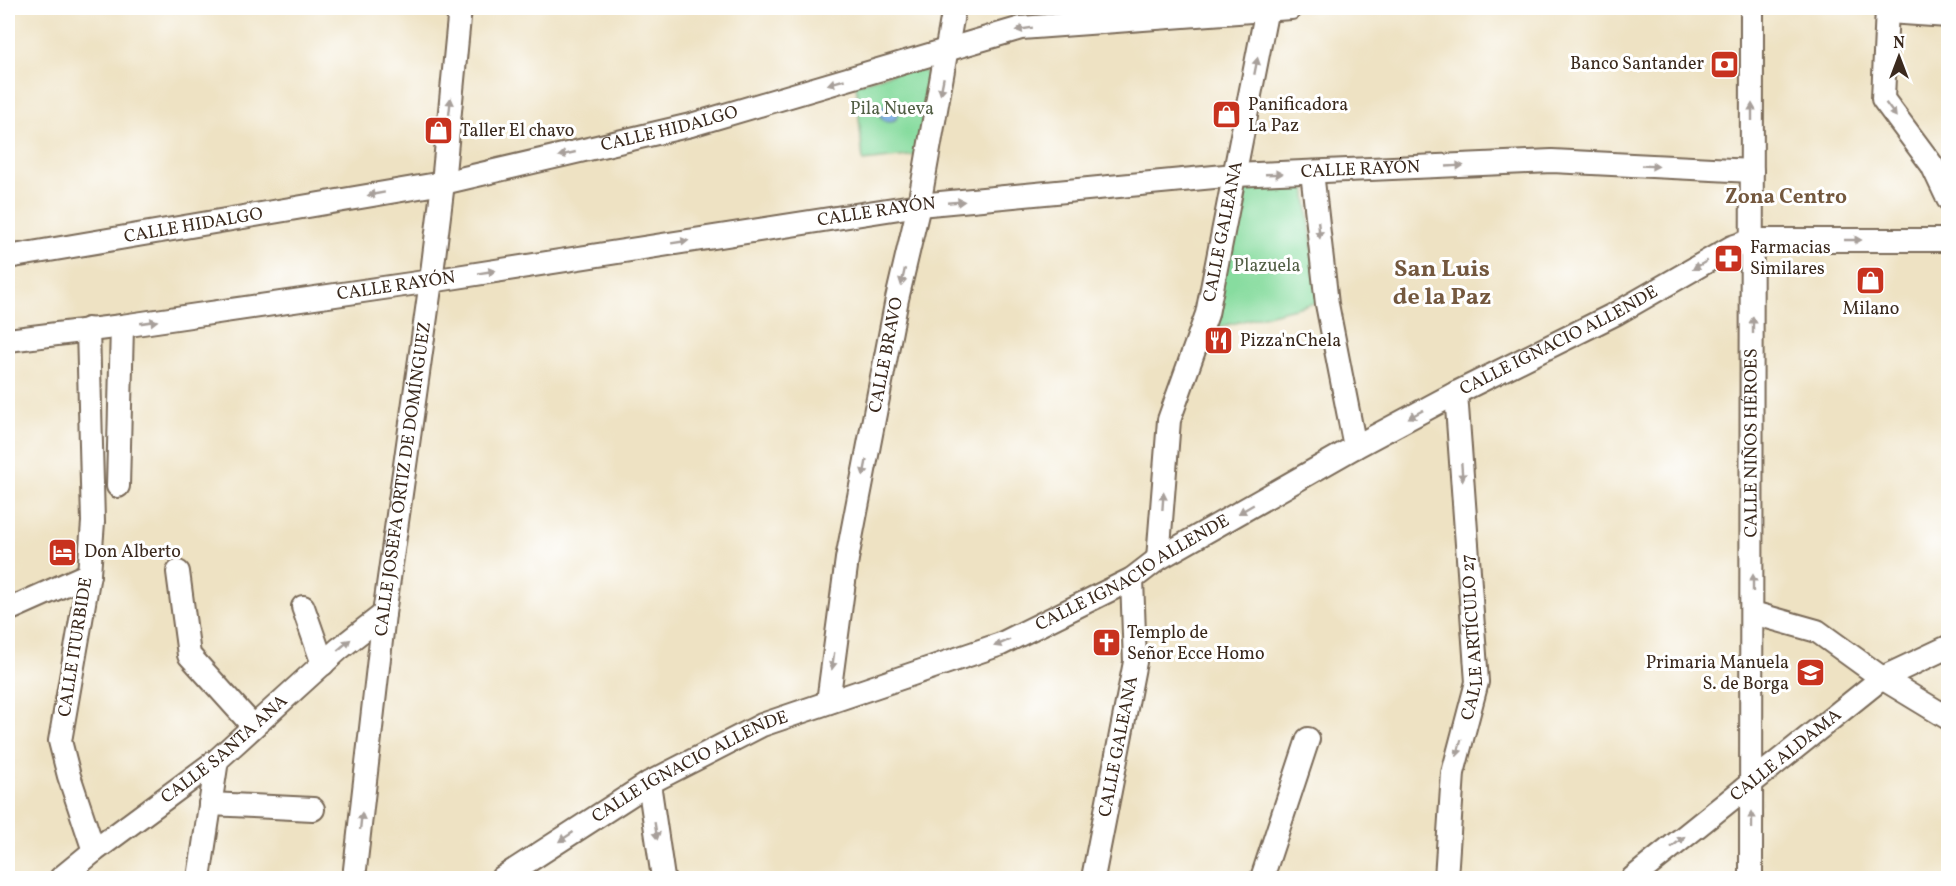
<svg xmlns="http://www.w3.org/2000/svg" width="1956" height="886" viewBox="0 0 1956 886" font-family="Vollkorn,serif">
<style>
.green{fill:#87dc9f;stroke:#61835e;stroke-width:1.5}
.water{fill:#76aae3;stroke:#586a80;stroke-width:1.5}
.lines{fill:none;stroke-linecap:round;stroke-linejoin:round}
.minor-casing{stroke:#7a6a58;stroke-width:26}
.minor{stroke:#fff;stroke-width:22}
.oneway{fill:#a79f9a}
.labels{text-anchor:middle;dominant-baseline:central;stroke-width:6;stroke-linejoin:round;paint-order:stroke}
.poi-label{font-size:18px;fill:#3b2a1e;stroke:#fff;text-anchor:start}
.park-label{font-size:18px;fill:#525f45;stroke:#fff}
.street-label{font-size:18px;fill:#3b2a1e;stroke:#fff}
.quarter-label{font-size:21px;font-weight:bold;fill:#74583e;stroke:#fff}
.district-label{font-size:24px;font-weight:bold;fill:#74583e;stroke:#fff}
</style>
<rect width="100%" height="100%" fill="#fff"/>
<filter id="ink" filterUnits="userSpaceOnUse"><feTurbulence type="fractalNoise" baseFrequency=".0167" numOctaves="2"/><feDisplacementMap in="SourceGraphic" scale="12" xChannelSelector="R" yChannelSelector="G"/><feConvolveMatrix kernelMatrix="1 2 1 2 8 2 1 2 1" color-interpolation-filters="sRGB"/></filter>
<filter id="wash" filterUnits="userSpaceOnUse"><feTurbulence type="fractalNoise" baseFrequency=".008" numOctaves="4" result="noise"/><feDisplacementMap in="SourceGraphic" scale="24" xChannelSelector="R" yChannelSelector="G"/><feGaussianBlur stdDeviation="1.35" result="paint"/><feColorMatrix in="noise" values="0 0 0 0 0 0 0 0 0 0 0 0 0 0 0 0 0 1.4 0 .05"/><feComposite in="paint" operator="in"/></filter>
<g filter="url(#wash)">
<rect width="100%" height="100%" fill="#eee2c3"/>
<!-- green -->
<g class="green">
<path d="M918 66 931 78 917 155 863 161 856 84Z"/>
<path d="M1304 178 1319 302 1207 330 1238 179Z"/>
</g>
<!-- water -->
<circle class="water" cx="889" cy="113" r="9"/>
</g>
<g filter="url(#ink)">
<g class="lines">
<defs>
<g id="minor">
<path d="M1887 8 1883 99 1932 165 1948 199"/>
<path d="M1888 12 1948 16"/>
<path d="M1312 172 1327 304 1355 447"/>
<path id="s1" d="M8 257 443 183 691 125 1021 28 1291 8"/>
<path d="M88 329 93 522 89 574 60 741 69 776 94 851"/>
<path id="s2" d="M8 340 122 326 431 281 919 205 1235 175 1552 161 1752 171"/>
<path d="M118 486 122 326"/>
<path id="s3" d="M1158 559 1169 420 1207 314 1267 8"/>
<path d="M178 572 189 655 253 726"/>
<path d="M303 607 323 664"/>
<path d="M8 610 89 574"/>
<path d="M1753 613 1817 631 1882 678 1948 718"/>
<path id="s4" d="M828 702 847 559 897 299 919 205 954 8"/>
<path d="M649 783 663 878"/>
<path d="M210 804 313 809"/>
<path id="s5" d="M61 878 94 851 217 760 339 649 384 614"/>
<path d="M199 878 217 760"/>
<path id="s6" d="M354 878 384 614 431 281 443 183 460 8"/>
<path id="s7" d="M502 878 649 783 762 725 1001 644 1132 579 1158 559 1355 447 1456 393 1617 313 1732 247 1753 240H1948"/>
<path id="s8" d="M1093 878 1135 662 1132 579"/>
<path d="M1262 878 1308 739"/>
<path id="s9" d="M1446 878 1453 773 1477 682 1456 393"/>
<path id="s10" d="M1633 878 1882 678 1948 647"/>
<path id="s11" d="M1751 878 1752 8"/>
</g>
</defs>
<!-- minor casing -->
<use href="#minor" class="minor-casing"/>
<!-- minor -->
<use href="#minor" class="minor"/>
</g>
<!-- one-way arrows -->
<defs><path id="oneway-solid" d="M-6-.8H1V-3.2L6.5 0L1 3.2V.8H-6Z" transform="scale(1.5)"/></defs>
<g class="oneway">
<use href="#oneway-solid" transform="translate(1024 29) rotate(171)"/>
<use href="#oneway-solid" transform="translate(1256 66) rotate(-79)"/>
<use href="#oneway-solid" transform="translate(836 82) rotate(164)"/>
<use href="#oneway-solid" transform="translate(942 86) rotate(101)"/>
<use href="#oneway-solid" transform="translate(450 106) rotate(-84)"/>
<use href="#oneway-solid" transform="translate(1891 110) rotate(53)"/>
<use href="#oneway-solid" transform="translate(1752 112) rotate(-90)"/>
<use href="#oneway-solid" transform="translate(567 154) rotate(167)"/>
<use href="#oneway-solid" transform="translate(1455 166) rotate(-3)"/>
<use href="#oneway-solid" transform="translate(1650 166) rotate(3)"/>
<use href="#oneway-solid" transform="translate(1274 174) rotate(-2)"/>
<use href="#oneway-solid" transform="translate(376 194) rotate(170)"/>
<use href="#oneway-solid" transform="translate(956 202) rotate(-5)"/>
<use href="#oneway-solid" transform="translate(1319 230) rotate(84)"/>
<use href="#oneway-solid" transform="translate(1853 240)"/>
<use href="#oneway-solid" transform="translate(680 242) rotate(-9)"/>
<use href="#oneway-solid" transform="translate(1700 265) rotate(150)"/>
<use href="#oneway-solid" transform="translate(487 272) rotate(-9)"/>
<use href="#oneway-solid" transform="translate(903 277) rotate(103)"/>
<use href="#oneway-solid" transform="translate(149 322) rotate(-8)"/>
<use href="#oneway-solid" transform="translate(1753 325) rotate(-90)"/>
<use href="#oneway-solid" transform="translate(1416 414) rotate(152)"/>
<use href="#oneway-solid" transform="translate(865 468) rotate(101)"/>
<use href="#oneway-solid" transform="translate(1462 472) rotate(86)"/>
<use href="#oneway-solid" transform="translate(1163 501) rotate(-86)"/>
<use href="#oneway-solid" transform="translate(1246 509) rotate(150)"/>
<use href="#oneway-solid" transform="translate(1753 583) rotate(-90)"/>
<use href="#oneway-solid" transform="translate(1002 643) rotate(157)"/>
<use href="#oneway-solid" transform="translate(344 645) rotate(-40)"/>
<use href="#oneway-solid" transform="translate(833 661) rotate(98)"/>
<use href="#oneway-solid" transform="translate(1459 748) rotate(105)"/>
<use href="#oneway-solid" transform="translate(1752 820) rotate(-90)"/>
<use href="#oneway-solid" transform="translate(361 821) rotate(-84)"/>
<use href="#oneway-solid" transform="translate(656 831) rotate(81)"/>
<use href="#oneway-solid" transform="translate(566 837) rotate(147)"/>
<use href="#oneway-solid" transform="translate(1678 842) rotate(-39)"/>
</g>
</g>
<!-- icons -->
<defs>
<symbol id="bank-square" viewBox="-11 -11 22 22"><rect x="-9" y="-9" width="18" height="18" rx="4" fill="#c8321e" stroke="#fff"/><path d="M-6-4H6V4H-6ZM0-2.3a2.3 2.3 0 1 0 0 4.6a2.3 2.3 0 1 0 0-4.6Z" fill="#fff"/></symbol>
<symbol id="shop-square" viewBox="-11 -11 22 22"><rect x="-9" y="-9" width="18" height="18" rx="4" fill="#c8321e" stroke="#fff"/><path d="M-5-2.5h2.3a2.7 3.5 0 0 1 5.4 0H5L5.5 6h-11ZM-1.5-2.5h3a1.5 2.3 0 0 0-3 0Z" fill="#fff"/></symbol>
<symbol id="pharmacy-square" viewBox="-11 -11 22 22"><rect x="-9" y="-9" width="18" height="18" rx="4" fill="#c8321e" stroke="#fff"/><path d="M-2-6h4v4h4v4h-4v4h-4v-4h-4v-4h4Z" fill="#fff"/></symbol>
<symbol id="restaurant-square" viewBox="-11 -11 22 22"><rect x="-9" y="-9" width="18" height="18" rx="4" fill="#c8321e" stroke="#fff"/><path d="M-5-6h1v4h1v-4h1v4h1v-4h1v5L-1.5 .5V6h-2V.5L-5-1ZM5-6V6H3V1.5H1.5Q1.5-4 5-6Z" fill="#fff"/></symbol>
<symbol id="hotel-square" viewBox="-11 -11 22 22"><rect x="-9" y="-9" width="18" height="18" rx="4" fill="#c8321e" stroke="#fff"/><path d="M-6-4.5h1.5V1H6V5H4.5V3h-9V5H-6ZM-4 0a1.8 1.8 0 1 1 3.6 0ZM.5 0V-2.5h3Q6-2.5 6 0Z" fill="#fff"/></symbol>
<symbol id="church-square" viewBox="-11 -11 22 22"><rect x="-9" y="-9" width="18" height="18" rx="4" fill="#c8321e" stroke="#fff"/><path d="M-1.2-6h2.4v3.5h3.3v2.4h-3.3V6h-2.4V-.1h-3.3v-2.4h3.3Z" fill="#fff"/></symbol>
<symbol id="school-square" viewBox="-11 -11 22 22"><rect x="-9" y="-9" width="18" height="18" rx="4" fill="#c8321e" stroke="#fff"/><path d="M0-5L7-2L0 1L-7-2ZM-4 1L0 2.5L4 1V4Q0 6-4 4Z" fill="#fff"/></symbol>
</defs>
<g fill-rule="evenodd">
<use href="#bank-square" x="1708" y="48" width="33" height="33"/>
<use href="#shop-square" x="1210" y="98" width="33" height="33"/>
<use href="#shop-square" x="422" y="114" width="33" height="33"/>
<use href="#pharmacy-square" x="1712" y="242" width="33" height="33"/>
<use href="#shop-square" x="1854" y="264" width="33" height="33"/>
<use href="#restaurant-square" x="1202" y="324" width="33" height="33"/>
<use href="#hotel-square" x="46" y="536" width="33" height="33"/>
<use href="#church-square" x="1090" y="626" width="33" height="33"/>
<use href="#school-square" x="1794" y="656" width="33" height="33"/>
</g>
<g class="labels">
<!-- poi labels -->
<g class="poi-label">
<text x="1704" y="64" text-anchor="end">Banco Santander</text>
<text x="1248" y="105">Panificadora<tspan x="1248" dy="21">La Paz</tspan></text>
<text x="460" y="131">Taller El chavo</text>
<text x="1750" y="248">Farmacias<tspan x="1750" dy="21">Similares</tspan></text>
<text x="1871" y="309" text-anchor="middle">Milano</text>
<text x="1240" y="341">Pizza'nChela</text>
<text x="84" y="552">Don Alberto</text>
<text x="1127" y="633">Templo de<tspan x="1127" dy="21">Señor Ecce Homo</tspan></text>
<text x="1789" y="663" text-anchor="end">Primaria Manuela<tspan x="1789" dy="21">S. de Borga</tspan></text>
</g>
<!-- park labels -->
<g class="park-label">
<text x="892" y="109">Pila Nueva</text>
<text x="1267" y="266">Plazuela</text>
</g>
<!-- street labels -->
<g class="street-label">
<text stroke="none"><textPath href="#s1" startOffset="674">CALLE HIDALGO</textPath></text>
<text stroke="none"><textPath href="#s2" startOffset="1364">CALLE RAYÓN</textPath></text>
<text stroke="none"><textPath href="#s2" startOffset="878">CALLE RAYÓN</textPath></text>
<text stroke="none"><textPath href="#s1" startOffset="188">CALLE HIDALGO</textPath></text>
<text stroke="none"><textPath href="#s3" startOffset="336">CALLE GALEANA</textPath></text>
<text stroke="none"><textPath href="#s2" startOffset="392">CALLE RAYÓN</textPath></text>
<text stroke="none"><textPath href="#s7" startOffset="1190">CALLE IGNACIO ALLENDE</textPath></text>
<text stroke="none"><textPath href="#s4" startOffset="352">CALLE BRAVO</textPath></text>
<text stroke="none"><textPath href="#s11" startOffset="435">CALLE NIÑOS HÉROES</textPath></text>
<text stroke="none"><textPath href="#s6" startOffset="402">CALLE JOSEFA ORTIZ DE DOMÍNGUEZ</textPath></text>
<text stroke="none"><textPath href="#s7" startOffset="704">CALLE IGNACIO ALLENDE</textPath></text>
<text stroke="none"><textPath href="#s9" startOffset="244">CALLE ARTÍCULO 27</textPath></text>
<text transform="translate(76 647) rotate(-81)">CALLE ITURBIDE</text>
<text stroke="none"><textPath href="#s8" startOffset="134">CALLE GALEANA</textPath></text>
<text stroke="none"><textPath href="#s5" startOffset="208">CALLE SANTA ANA</textPath></text>
<text stroke="none"><textPath href="#s10" startOffset="196">CALLE ALDAMA</textPath></text>
<text stroke="none"><textPath href="#s7" startOffset="219">CALLE IGNACIO ALLENDE</textPath></text>
</g>
<!-- quarter labels -->
<g class="quarter-label">
<text x="1786" y="197">Zona Centro</text>
</g>
<!-- district labels -->
<g class="district-label">
<text x="1442" y="270">San Luis<tspan x="1442" dy="28">de la Paz</tspan></text>
</g>
</g>
<!-- margin -->
<rect width="1956" height="886" fill="none" stroke="#fff" stroke-width="30"/>
<!-- north arrow -->
<g transform="translate(1899 57)" stroke="#ffffff" stroke-width="4.5" paint-order="stroke">
<path d="M0-4.5L10 22L0 15L-10 22Z" fill="#3b2a1e"/>
<text y="-9" font-size="16" font-weight="bold" text-anchor="middle" fill="#3b2a1e">N</text>
</g>
</svg>
